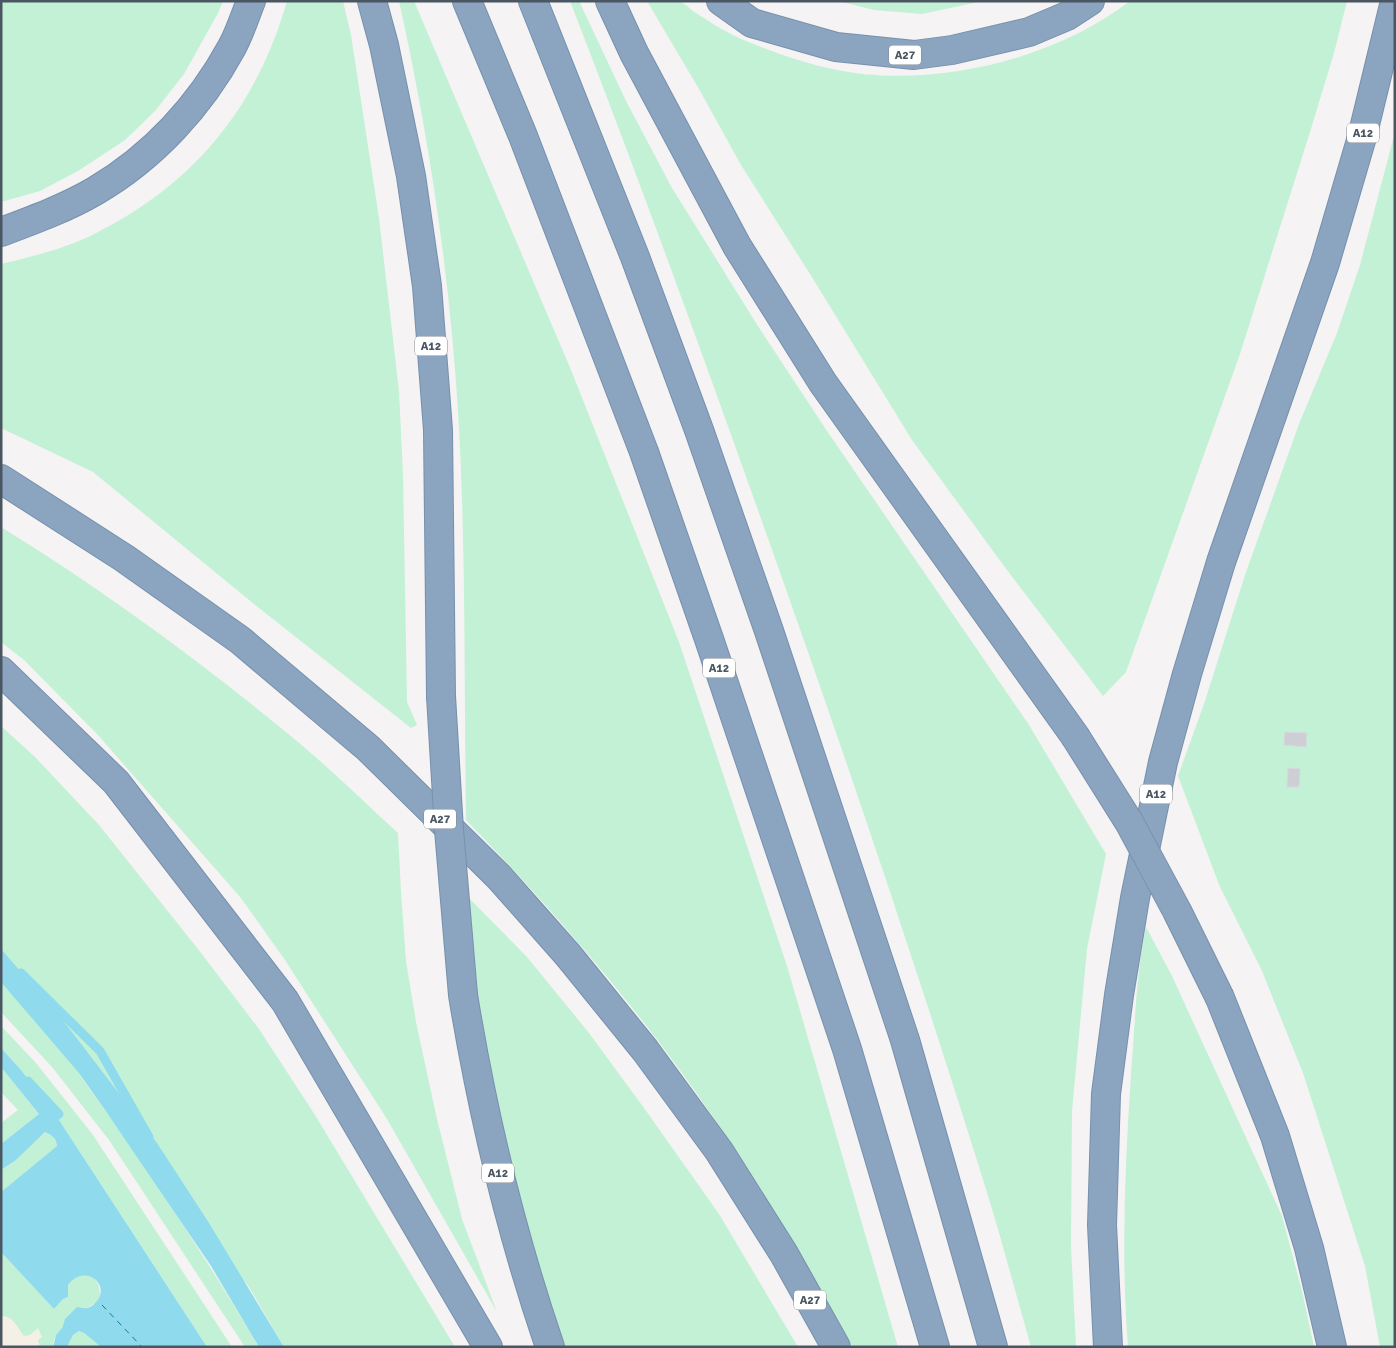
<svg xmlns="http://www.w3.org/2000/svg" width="1396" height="1348" viewBox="0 0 1396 1348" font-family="Signika,sans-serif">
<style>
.green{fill:#c3f1d5}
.sand{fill:#f5f0e5}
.water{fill:#90daee}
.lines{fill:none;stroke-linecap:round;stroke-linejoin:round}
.stream{stroke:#90daee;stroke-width:9}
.ferry{stroke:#0c7c9b;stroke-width:1;stroke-dasharray:6 5;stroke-linecap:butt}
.building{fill:#cdcfd5;stroke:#d7d9de}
.highway-casing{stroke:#7690ad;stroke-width:30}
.highway{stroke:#8ba5c1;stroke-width:28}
.highway-bridge-casing{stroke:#7690ad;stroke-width:30;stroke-linecap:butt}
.highway-bridge{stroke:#8ba5c1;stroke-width:28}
.labels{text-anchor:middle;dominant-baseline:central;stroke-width:4.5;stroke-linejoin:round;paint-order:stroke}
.shield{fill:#fff;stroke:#808990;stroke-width:1}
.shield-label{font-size:12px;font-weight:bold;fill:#4a5661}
</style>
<rect width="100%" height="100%" fill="#f5f3f3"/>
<!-- green -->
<g class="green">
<path d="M1 1H223L218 13 184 74 155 111 125 140 78 171 40 191 1 202Z"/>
<path d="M287 1H343L351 35 379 218 399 391 403 475 407 702 417 725 411 728 254 604 93 472 1 428V264C34 256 68 248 98 232 196 182 257 106 287 1Z"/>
<path d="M399 1H414L571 370 679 642 787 966 898 1347H853C808 1268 762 1189 711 1114 639 1009 554 911 466 820 464 690 466 557 459 427 451 284 430 141 399 1Z"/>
<path d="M570 1H579L626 101 672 188 756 323 827 431 1029 725 1106 854 1087 949 1072 1111 1071 1246 1076 1347H1031C1016 1294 1002 1241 986 1189 922 984 854 781 782 578 714 385 644 192 570 1Z"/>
<path d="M647 1C655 1 675 0 681 2 687 5 691 10 696 13 711 23 729 34 746 41 773 52 803 63 832 69 929 90 1052 61 1130 1H1347L1334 53 1310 132 1240 354 1126 672 1103 696 1004 566 912 440 810 274 741 165 699 89Z"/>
<path d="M838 1H983L922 14 874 10Z"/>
<path d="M1395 132V1347H1380L1365 1266 1303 1073 1262 971 1220 887 1178 776 1204 704 1245 575 1299 424 1337 333 1360 265Z"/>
<path d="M1 527C105 591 204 664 298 742 333 771 365 803 398 833L401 892 406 961 416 1022 436 1115 462 1219 497 1312 387 1119 285 960 241 898 97 734 24 660 1 642Z"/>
<path d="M1 726 35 757 99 825 198 949 259 1029 315 1115 455 1347H284L249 1287 79 1074C143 1162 203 1253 259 1347H245L109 1140 52 1067 1 1012Z"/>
<path d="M469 898 527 957 589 1033 644 1108 719 1214 798 1347H564L527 1228 506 1150 479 1013 471 936Z"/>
<path d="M1146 927 1172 976 1282 1216 1302 1291 1314 1347H1128C1121 1256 1125 1165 1131 1074 1135 1025 1136 975 1146 927Z"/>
<path d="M1 1026 36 1063 93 1135 232 1347H207L57 1117 21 1070 1 1048Z"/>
<path d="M1 1067 39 1114 1 1144V1123L18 1110 1 1092Z"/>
<path d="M45 1132C52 1135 56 1138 57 1146L1 1192V1170L16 1160Z"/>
<path d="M1 1252 54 1309 63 1299 68 1297V1285C81 1267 101 1274 100 1296 92 1312 77 1306 66 1319 63 1322 63 1326 61 1329 56 1335 53 1339 53 1347H1Z"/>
<path d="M79 1331 84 1333 101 1347H67L73 1335Z"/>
</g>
<!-- sand -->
<path class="sand" d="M1 1316C14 1316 17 1327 24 1336L30 1335 38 1328 42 1337 38 1340 40 1347H1Z"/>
<!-- water -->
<g class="water">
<path d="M1 949 62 1019 157 1143 209 1223 284 1347H259L211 1266 105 1110 79 1073 1 982Z"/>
<path d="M1 1048 21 1070 57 1117 207 1347H101L84 1333 79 1331 73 1335 67 1347H53L56 1335 62 1328 65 1319 77 1307C84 1309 90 1309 95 1303 113 1286 85 1262 68 1285V1297L63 1299 54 1309 1 1252V1192L57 1146C56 1138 52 1135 45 1132L16 1160 1 1170V1144L39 1114 1 1067Z"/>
</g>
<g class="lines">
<!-- stream -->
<g class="stream">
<path d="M21 973 100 1051 149 1137"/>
<path d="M28 1081 59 1114 48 1122"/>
</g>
<!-- ferry -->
<path class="ferry" d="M102 1305 142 1347"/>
</g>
<!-- building -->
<g class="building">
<path d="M1285 732 1307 733 1306 747 1284 745Z"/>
<path d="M1288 768 1300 769 1299 787H1287Z"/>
</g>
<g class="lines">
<defs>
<g id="highway">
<path d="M372 1 384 45 411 176 427 286 438 430 441 696"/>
<path d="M467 1 523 136 644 452 709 639 847 1049 935 1347"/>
<path d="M533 1 635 257 699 430 769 631 905 1040 993 1347"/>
<path d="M610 1 634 53 737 246 823 383 1075 736"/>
<path d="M721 1 752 23 836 47 914 55 952 50 1029 32 1067 16 1090 1"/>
<path d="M1 232C33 220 66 208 95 191 153 157 200 106 232 47 240 32 245 16 251 1"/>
<path d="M1 479 124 558 240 640 368 748 499 877 568 955 645 1050 719 1151 784 1254 836 1347"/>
<path d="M1 671 116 782 285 1001 488 1347"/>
<path d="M463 995C483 1117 510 1230 550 1347"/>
<path d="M1220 998 1275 1136 1309 1248 1332 1347"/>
<path d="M1108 1347 1102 1225 1106 1094 1119 995 1135 898 1163 762 1187 674 1221 562 1325 263 1362 137 1395 1"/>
</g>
</defs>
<!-- highway casing -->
<use href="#highway" class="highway-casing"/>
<!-- highway -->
<use href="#highway" class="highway"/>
<defs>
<g id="highway-bridge">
<path d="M441 696 449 830 463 995"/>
<path d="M1075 736 1129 822 1177 911 1220 998"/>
</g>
</defs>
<!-- highway-bridge casing -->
<use href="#highway-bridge" class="highway-bridge-casing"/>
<!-- highway-bridge -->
<use href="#highway-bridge" class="highway-bridge"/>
</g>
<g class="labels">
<!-- shield labels -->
<g class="shield">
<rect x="889" y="45.5" width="32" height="19" rx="4"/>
<rect x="1347" y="123.5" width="32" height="19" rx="4"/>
<rect x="415" y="336.5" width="32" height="19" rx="4"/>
<rect x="703" y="658.5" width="32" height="19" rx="4"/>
<rect x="1140" y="784.5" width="32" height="19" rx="4"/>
<rect x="424" y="809.5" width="32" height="19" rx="4"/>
<rect x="482" y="1163.5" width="32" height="19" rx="4"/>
<rect x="794" y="1290.5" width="32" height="19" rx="4"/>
</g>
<g class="shield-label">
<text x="905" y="55">A27</text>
<text x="1363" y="133">A12</text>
<text x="431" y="346">A12</text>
<text x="719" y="668">A12</text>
<text x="1156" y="794">A12</text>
<text x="440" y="819">A27</text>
<text x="498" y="1173">A12</text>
<text x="810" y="1300">A27</text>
</g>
</g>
<!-- border -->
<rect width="1396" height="1348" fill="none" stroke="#4a5661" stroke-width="5"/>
</svg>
